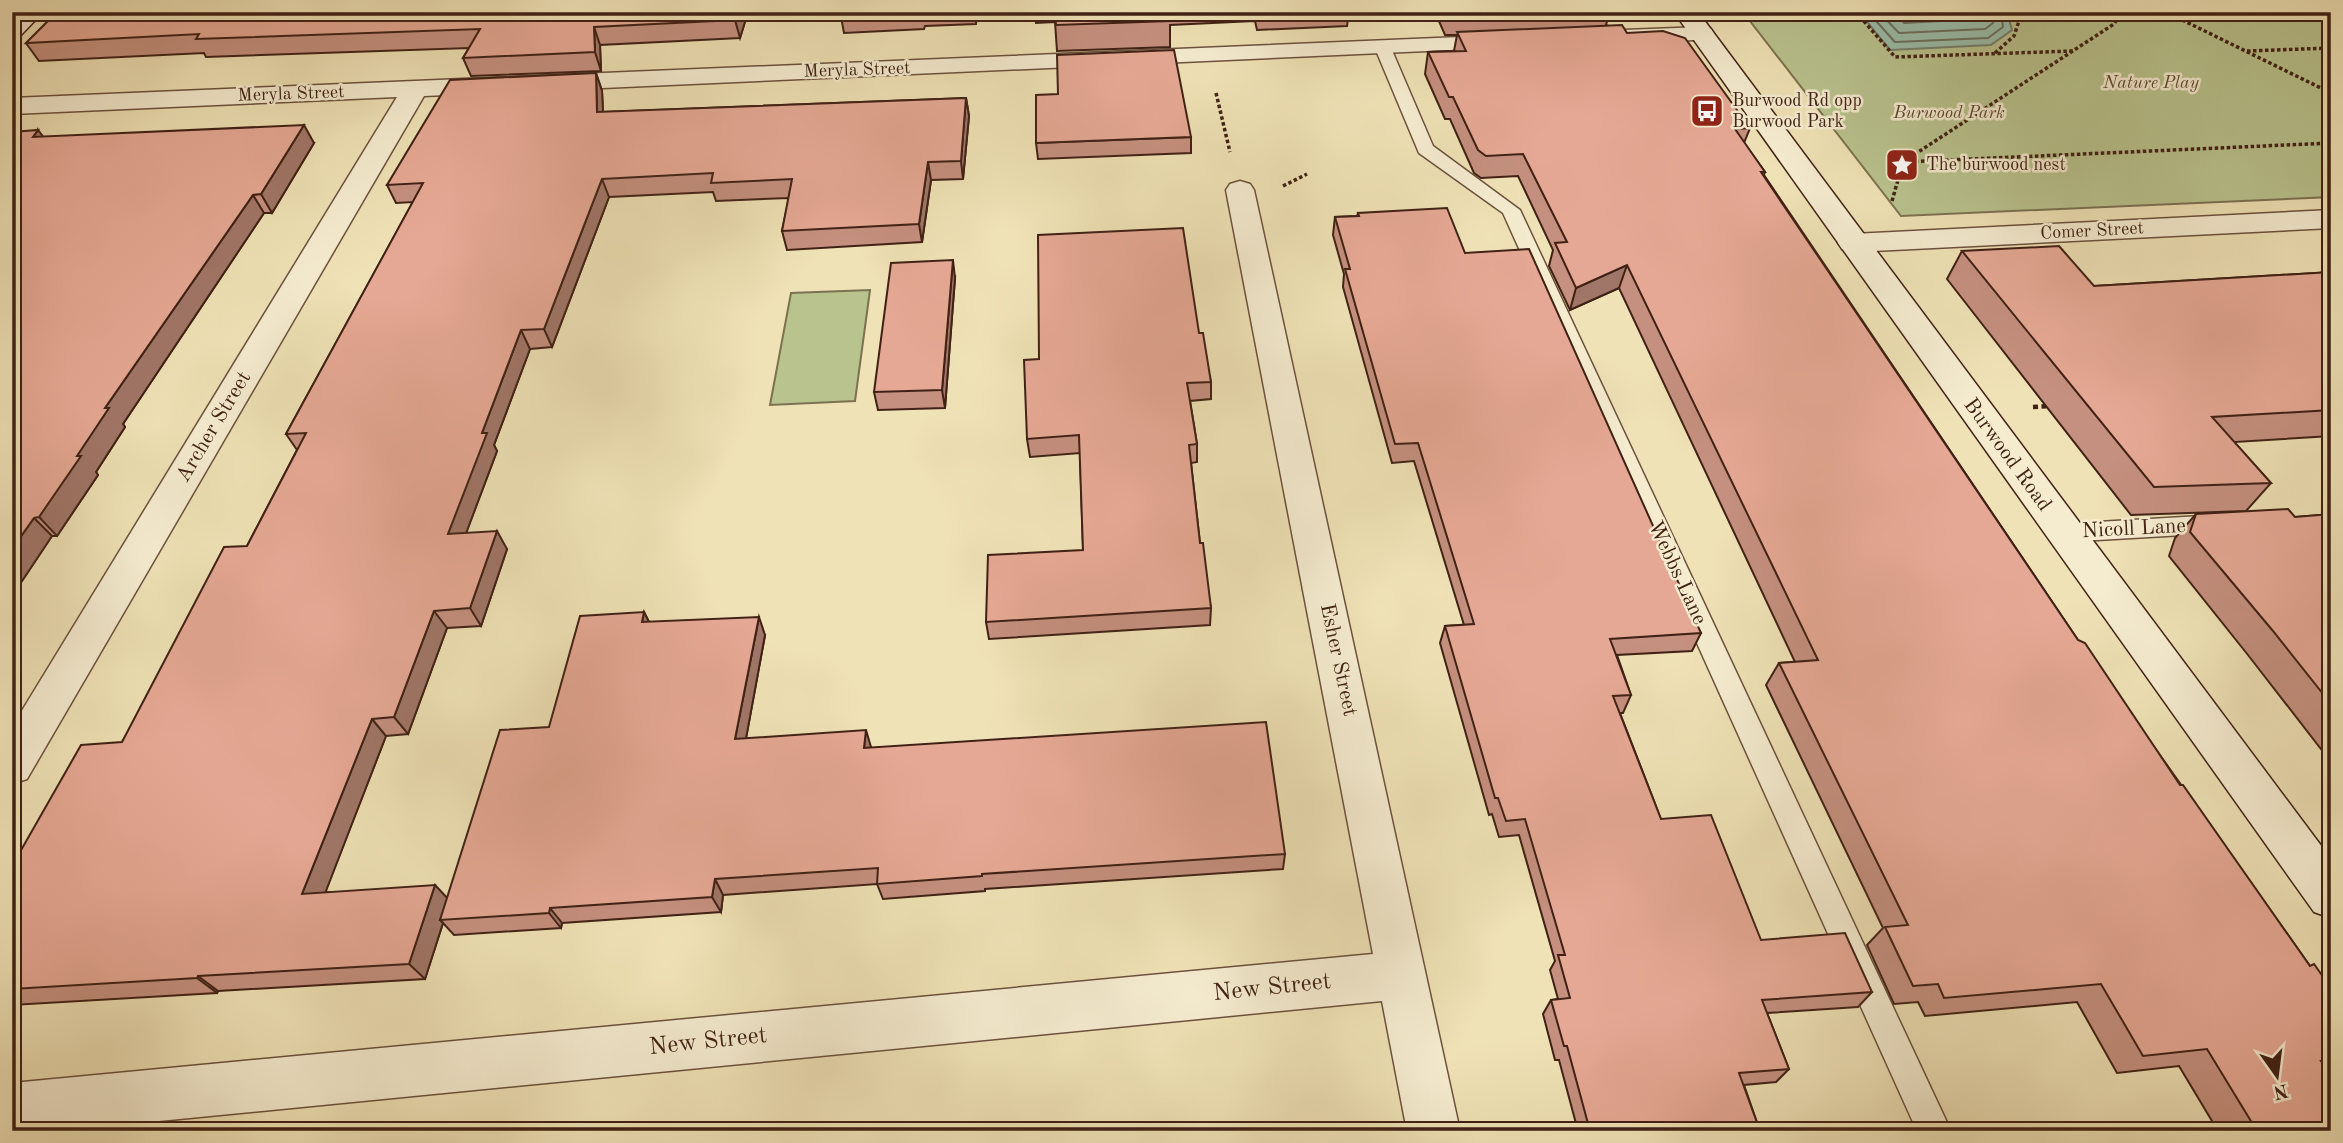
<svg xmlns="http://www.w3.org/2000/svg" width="2343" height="1143" viewBox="0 0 2343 1143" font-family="'Old Standard TT',serif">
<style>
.green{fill:#b9c38e;stroke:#7c7252;stroke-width:2}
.water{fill:#9abeaa;stroke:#767f6e;stroke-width:2}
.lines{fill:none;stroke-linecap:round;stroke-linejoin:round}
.shore{stroke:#6d7060;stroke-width:2}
.lane-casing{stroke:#6c513d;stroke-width:3}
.street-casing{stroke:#6c513d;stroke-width:3}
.secondary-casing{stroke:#402115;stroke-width:3}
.path-far1{stroke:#402115;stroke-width:3.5;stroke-dasharray:3.5 2.5;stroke-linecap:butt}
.path{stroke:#402115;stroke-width:4.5;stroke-dasharray:5 3.5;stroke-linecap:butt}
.lane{fill:#f5ecd0;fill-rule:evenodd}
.street{fill:#f5ecd0;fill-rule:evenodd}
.secondary{fill:#f5ecd0;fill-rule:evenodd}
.wall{fill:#c5907f;stroke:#402115;stroke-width:2}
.shaded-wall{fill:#a07668;stroke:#402115;stroke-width:2}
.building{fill:#e5a894;stroke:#402115;stroke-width:2}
.labels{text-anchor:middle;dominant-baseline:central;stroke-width:5;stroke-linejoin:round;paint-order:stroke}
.far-street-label{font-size:18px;fill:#402115;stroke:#f5ecd0}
.far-park-label{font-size:18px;font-style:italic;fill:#5e4a33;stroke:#f5ecd0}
.far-poi-label{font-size:18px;fill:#402115;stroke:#f5ecd0;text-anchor:start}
.street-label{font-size:21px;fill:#402115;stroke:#f5ecd0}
.near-street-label{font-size:24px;fill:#402115;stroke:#f5ecd0}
</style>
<rect width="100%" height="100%" fill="#efe2b6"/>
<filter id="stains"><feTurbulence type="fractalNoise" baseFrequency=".00286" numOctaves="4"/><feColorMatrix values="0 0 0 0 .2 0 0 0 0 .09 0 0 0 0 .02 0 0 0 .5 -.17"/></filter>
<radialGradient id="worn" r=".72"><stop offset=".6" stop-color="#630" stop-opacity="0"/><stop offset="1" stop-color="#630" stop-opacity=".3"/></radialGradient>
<!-- green -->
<g class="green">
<path d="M1743 12H2331V197L1901 216Z"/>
<path d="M870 290 855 401 770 405 791 293Z"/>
</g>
<!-- water -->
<path class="water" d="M1859 12H2007L2012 30 1991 45 1890 50Z"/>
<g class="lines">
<!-- shore -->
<g class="shore">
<path d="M1868 12 1895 42 1988 38 2003 27 2001 12"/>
<path d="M1879 12 1899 33 1985 29 1993 23 1992 12"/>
<path d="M1893 12 1904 23 1978 19 1981 12"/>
</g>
<defs>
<g id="lane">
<path d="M1383 43 1391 48 1433 146 1520 210 1951 1131H1917L1503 213 1419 153 1375 48Z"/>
<path d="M2218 515 2226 518 2230 524 2226 530 2218 533 2063 542 2055 539 2051 533 2055 527 2063 524Z"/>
</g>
<g id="street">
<path d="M1702 27 1711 29 1714 34 1711 39 1624 44 1615 42 1612 37 1615 32 1624 30Z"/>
<path d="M1508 35 1517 37 1520 42 1517 47 424 96 27 779 12 784V727L397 97 12 114V98Z"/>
<path d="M1240 181 1250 184 1254 190 1460 1131H1407L1382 1001 57 1131H12V1083L1373 954 1226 190 1230 184Z"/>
<path d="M2331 210V228L1853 252 1842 249 1838 243 1842 237 1853 234Z"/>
</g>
<g id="secondary">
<path d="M17 12H43L21 35 12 37V16Z"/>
<path d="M1674 12H1698L2331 859V918L2314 912Z"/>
</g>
</defs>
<!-- lane casing -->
<use href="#lane" class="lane-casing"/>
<!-- street casing -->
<use href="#street" class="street-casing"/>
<!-- secondary casing -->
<use href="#secondary" class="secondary-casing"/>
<!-- path-far1 -->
<g class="path-far1">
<path d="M1856 12 1895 57 2073 51"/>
<path d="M2166 12 2331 93"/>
<path d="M2247 51 2331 48"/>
<path d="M1995 53 2014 36 2019 21 2010 12"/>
<path d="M1216 93 1230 152"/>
<path d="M1903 162 2331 143"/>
<path d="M1283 186 1307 174"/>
<path d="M1892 201 1903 162 2114 24 2122 12"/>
</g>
<!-- path -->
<path class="path" d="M2033 407 2049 406"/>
<!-- lane -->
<use href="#lane" class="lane"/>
<!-- street -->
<use href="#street" class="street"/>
<!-- secondary -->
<use href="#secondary" class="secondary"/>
</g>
<!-- wall -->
<g class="wall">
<path d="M57 12H748L740 38 600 45 601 71 471 76 463 58 469 48 206 57 204 53 39 61 26 43Z"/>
<path d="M842 12H977L976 24 925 26 924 29 844 33 841 17Z"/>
<path d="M1035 12H1349L1347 26 1257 30 1255 21 1170 25V47L1057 51 1055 22 1036 23Z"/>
<path d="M1435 12H1610L1606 25 1627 33 1750 128 1744 143 1765 172 1764 175 2078 640 2310 966 2331 988V1073H2330L2331 1131H2218L2179 1066 2117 1073 2077 1002 1925 1016 1918 1002 1894 1004 1867 945 1883 928 1766 685 1779 663 1795 662 1619 288 1570 310 1549 266 1553 250 1518 176 1481 178 1474 173 1450 119H1445L1425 74 1428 52 1454 51 1457 35H1445Z"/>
<path d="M596 73 602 91 603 112 966 98 969 116 963 179 931 180 922 242 787 250 782 231 789 198 716 201 713 192 609 197 552 347 530 349 494 445 497 451 466 533 507 549 481 626 447 628 408 734 386 736 325 892 447 898 549 727 644 612 649 622 765 635 746 738 871 747V748L1285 854 1283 869 985 889V891L883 899 877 884 723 895 721 912 562 923 561 928 454 935 443 923 425 979 218 991 217 993 12 1005V866L122 742 247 546 297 450 286 434 413 202 396 203 387 185Z"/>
<path d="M38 130 43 137 314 143 272 213H264L123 424 125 427 96 472 98 475 57 536H52L12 596Z"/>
<path d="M1191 137V153L1038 159 1036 143Z"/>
<path d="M1358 213 1465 253 1701 633 1692 651 1617 655 1631 695 1623 713H1620L1661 819 1761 940 1872 992 1858 1007 1767 1013 1789 1069 1776 1082 1744 1085 1760 1131H1578L1559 1060H1555L1543 1014 1551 1000 1558 999 1550 970 1555 961 1519 835 1499 837 1492 814 1489 815 1440 643 1445 626 1464 625 1414 461 1392 463 1343 287 1344 274 1333 235 1335 217 1357 216Z"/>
<path d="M1962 251 2094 286 2331 272V436L2234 442 2271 483 2246 511 2131 515 1947 279Z"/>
<path d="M955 278 945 408 878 410 874 392Z"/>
<path d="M1199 333 1211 382V399L1190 401 1197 444V462L1191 463 1200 543 1211 608 1210 625 989 639 986 622 1083 550 1080 453 1030 457 1027 439 1039 359Z"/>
<path d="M2196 514 2295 517 2331 514V762L2248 655 2169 556 2175 538Z"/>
</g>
<!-- shaded-wall -->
<g class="shaded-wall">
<path d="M738 12H748L740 38 735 20Z"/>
<path d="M594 27 600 45 601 71 595 52Z"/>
<path d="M596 73 602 91 604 130 597 112Z"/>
<path d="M966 98 969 116 963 179 961 161Z"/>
<path d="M304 125 314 143 272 213 261 194Z"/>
<path d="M38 130 52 148 33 137Z"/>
<path d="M928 162 931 180 922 242 919 224Z"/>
<path d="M602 179 609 197 552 347 544 329Z"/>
<path d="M253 195 264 213 123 424 125 427 96 472 98 475 57 536 39 517 77 456 105 408Z"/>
<path d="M953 260 955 278 945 408 942 390Z"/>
<path d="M1627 265 1619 288 1570 310 1576 288Z"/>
<path d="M521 330 530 349 494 445 497 451 459 552 448 534 482 433Z"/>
<path d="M34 518 52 536 12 596V549Z"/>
<path d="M497 531 507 549 481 626 470 608Z"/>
<path d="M434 611 447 628 408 734 394 717Z"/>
<path d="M644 612 653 630 642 622Z"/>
<path d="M759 617 765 635 743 755 735 739Z"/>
<path d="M372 719 386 736 319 909 302 894Z"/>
<path d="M866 730 871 747 870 765 864 748Z"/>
<path d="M715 879 723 895 721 912 712 897Z"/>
<path d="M435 885 450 901 440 920 443 923 425 979 409 964Z"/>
<path d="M550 908 562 923 561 928 549 913Z"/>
<path d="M198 976 218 991 217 993 197 978Z"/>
</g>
<!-- building -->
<g class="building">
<path d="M57 12H738L735 20 594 27 595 52 463 58 480 29 196 39 199 34 26 43Z"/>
<path d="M842 12H922L841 17Z"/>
<path d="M1055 12H1169L1170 21 1056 25Z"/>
<path d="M1622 25 1627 33 1663 31 1685 38 1750 128 1735 129 1765 172H1761L2078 640 2085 643 2180 785H2183L2310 966 2314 964 2331 988V1060L2321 1061 2331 1075V1131H2257L2207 1049 2143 1056 2101 984 1944 998 1938 984 1913 986 1885 927 1908 925 1779 663 1818 660 1627 265 1576 288 1555 243 1567 242 1523 154 1486 156 1478 150 1453 97H1449L1428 52 1466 51 1457 32Z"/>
<path d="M1174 50 1191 137 1036 143V95L1058 94 1057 55Z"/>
<path d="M596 73 597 112 966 98 961 161 928 162 919 224 782 231 792 179 711 183 713 173 602 179 544 329 521 330 482 433H487L448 534 497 531 470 608 434 611 394 717 372 719 302 894 435 885 409 964 198 976 197 978 12 989V866L81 745 122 742 224 547 247 546 306 433 286 434 423 183 387 185 450 80Z"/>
<path d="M304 125 261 194 253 195 105 408H109L77 456H81L39 517 34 518 12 549V132L38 130 33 137Z"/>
<path d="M1447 208 1465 253 1529 249 1701 633 1610 639 1631 695 1613 696 1661 819 1711 815 1761 940 1845 933 1872 992 1762 1000 1789 1069 1739 1073 1760 1131H1590L1567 1046H1564L1551 1000 1570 998 1558 955H1565L1525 819 1506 821 1498 798H1495L1445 626 1474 624 1418 443 1395 444 1345 269H1350L1335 217 1359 216 1358 213Z"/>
<path d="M1183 228 1199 333H1203L1211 382 1187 383 1197 444 1189 445 1200 543H1203L1211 608 986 622 988 555 1083 550 1079 435 1027 439 1024 360 1039 359 1038 235Z"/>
<path d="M2059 246 2094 286 2331 272V410L2212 417 2271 483 2154 487 1962 251Z"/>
<path d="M953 260 942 390 874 392 891 263Z"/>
<path d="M2288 509 2295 517 2331 514V704L2273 631 2190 532 2196 514Z"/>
<path d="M644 612 642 622 759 617 735 739 866 730 864 748 1266 722 1285 854 982 874V876L877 884 878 868 715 879 712 897 550 908 549 913 440 920 500 730 549 727 580 616Z"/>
</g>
<!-- icons -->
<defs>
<symbol id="bus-square" viewBox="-11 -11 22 22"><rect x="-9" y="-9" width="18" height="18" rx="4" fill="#8f2418" stroke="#f5ecd0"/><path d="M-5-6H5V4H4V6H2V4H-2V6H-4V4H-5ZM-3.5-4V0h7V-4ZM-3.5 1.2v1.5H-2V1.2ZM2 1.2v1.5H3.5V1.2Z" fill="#fff"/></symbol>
<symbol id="sight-square" viewBox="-11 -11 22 22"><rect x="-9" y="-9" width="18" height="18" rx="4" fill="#8f2418" stroke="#f5ecd0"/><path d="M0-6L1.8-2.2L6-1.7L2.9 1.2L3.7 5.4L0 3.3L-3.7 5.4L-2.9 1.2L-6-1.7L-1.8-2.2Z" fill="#fff"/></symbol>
</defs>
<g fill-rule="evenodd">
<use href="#bus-square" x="1688" y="92" width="38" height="38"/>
<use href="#sight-square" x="1883" y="146" width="38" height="38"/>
</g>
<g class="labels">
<!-- far-street labels -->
<g class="far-street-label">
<text transform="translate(857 70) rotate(-2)">Meryla Street</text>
<text transform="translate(291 94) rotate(-2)">Meryla Street</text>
<text transform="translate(2092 231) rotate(-3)">Comer Street</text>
</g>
<!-- far-park labels -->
<g class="far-park-label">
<text x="2151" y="83">Nature Play</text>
<text x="1949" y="113">Burwood Park</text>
</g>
<!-- far-poi labels -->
<g class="far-poi-label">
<text x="1732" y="101">Burwood Rd opp<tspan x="1732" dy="21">Burwood Park</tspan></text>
<text x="1926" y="165">The burwood nest</text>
</g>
<!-- street labels -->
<g class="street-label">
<text transform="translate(214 427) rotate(-59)">Archer Street</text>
<text transform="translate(2007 455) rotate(54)">Burwood Road</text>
<text transform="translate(2134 529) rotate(-3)">Nicoll Lane</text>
<text transform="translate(1677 573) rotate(65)">Webbs Lane</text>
<text transform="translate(1338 660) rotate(78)">Esher Street</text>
</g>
<!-- near-street labels -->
<g class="near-street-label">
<text transform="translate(1272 988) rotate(-6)">New Street</text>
<text transform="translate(708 1042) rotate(-6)">New Street</text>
</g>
</g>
<!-- margin -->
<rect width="2343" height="1143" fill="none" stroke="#efe2b6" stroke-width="42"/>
<rect x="14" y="14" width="2315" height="1115" fill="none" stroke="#402115" stroke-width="3.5"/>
<rect x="21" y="21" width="2301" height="1101" fill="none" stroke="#402115" stroke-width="2"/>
<!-- north arrow -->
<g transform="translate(2277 1076) rotate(166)" stroke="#f5ecd0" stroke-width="5" paint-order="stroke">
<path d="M0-5L12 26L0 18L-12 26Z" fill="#402115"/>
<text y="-10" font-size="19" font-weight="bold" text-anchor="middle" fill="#402115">N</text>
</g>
<rect width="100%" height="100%" filter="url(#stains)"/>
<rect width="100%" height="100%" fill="url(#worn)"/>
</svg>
